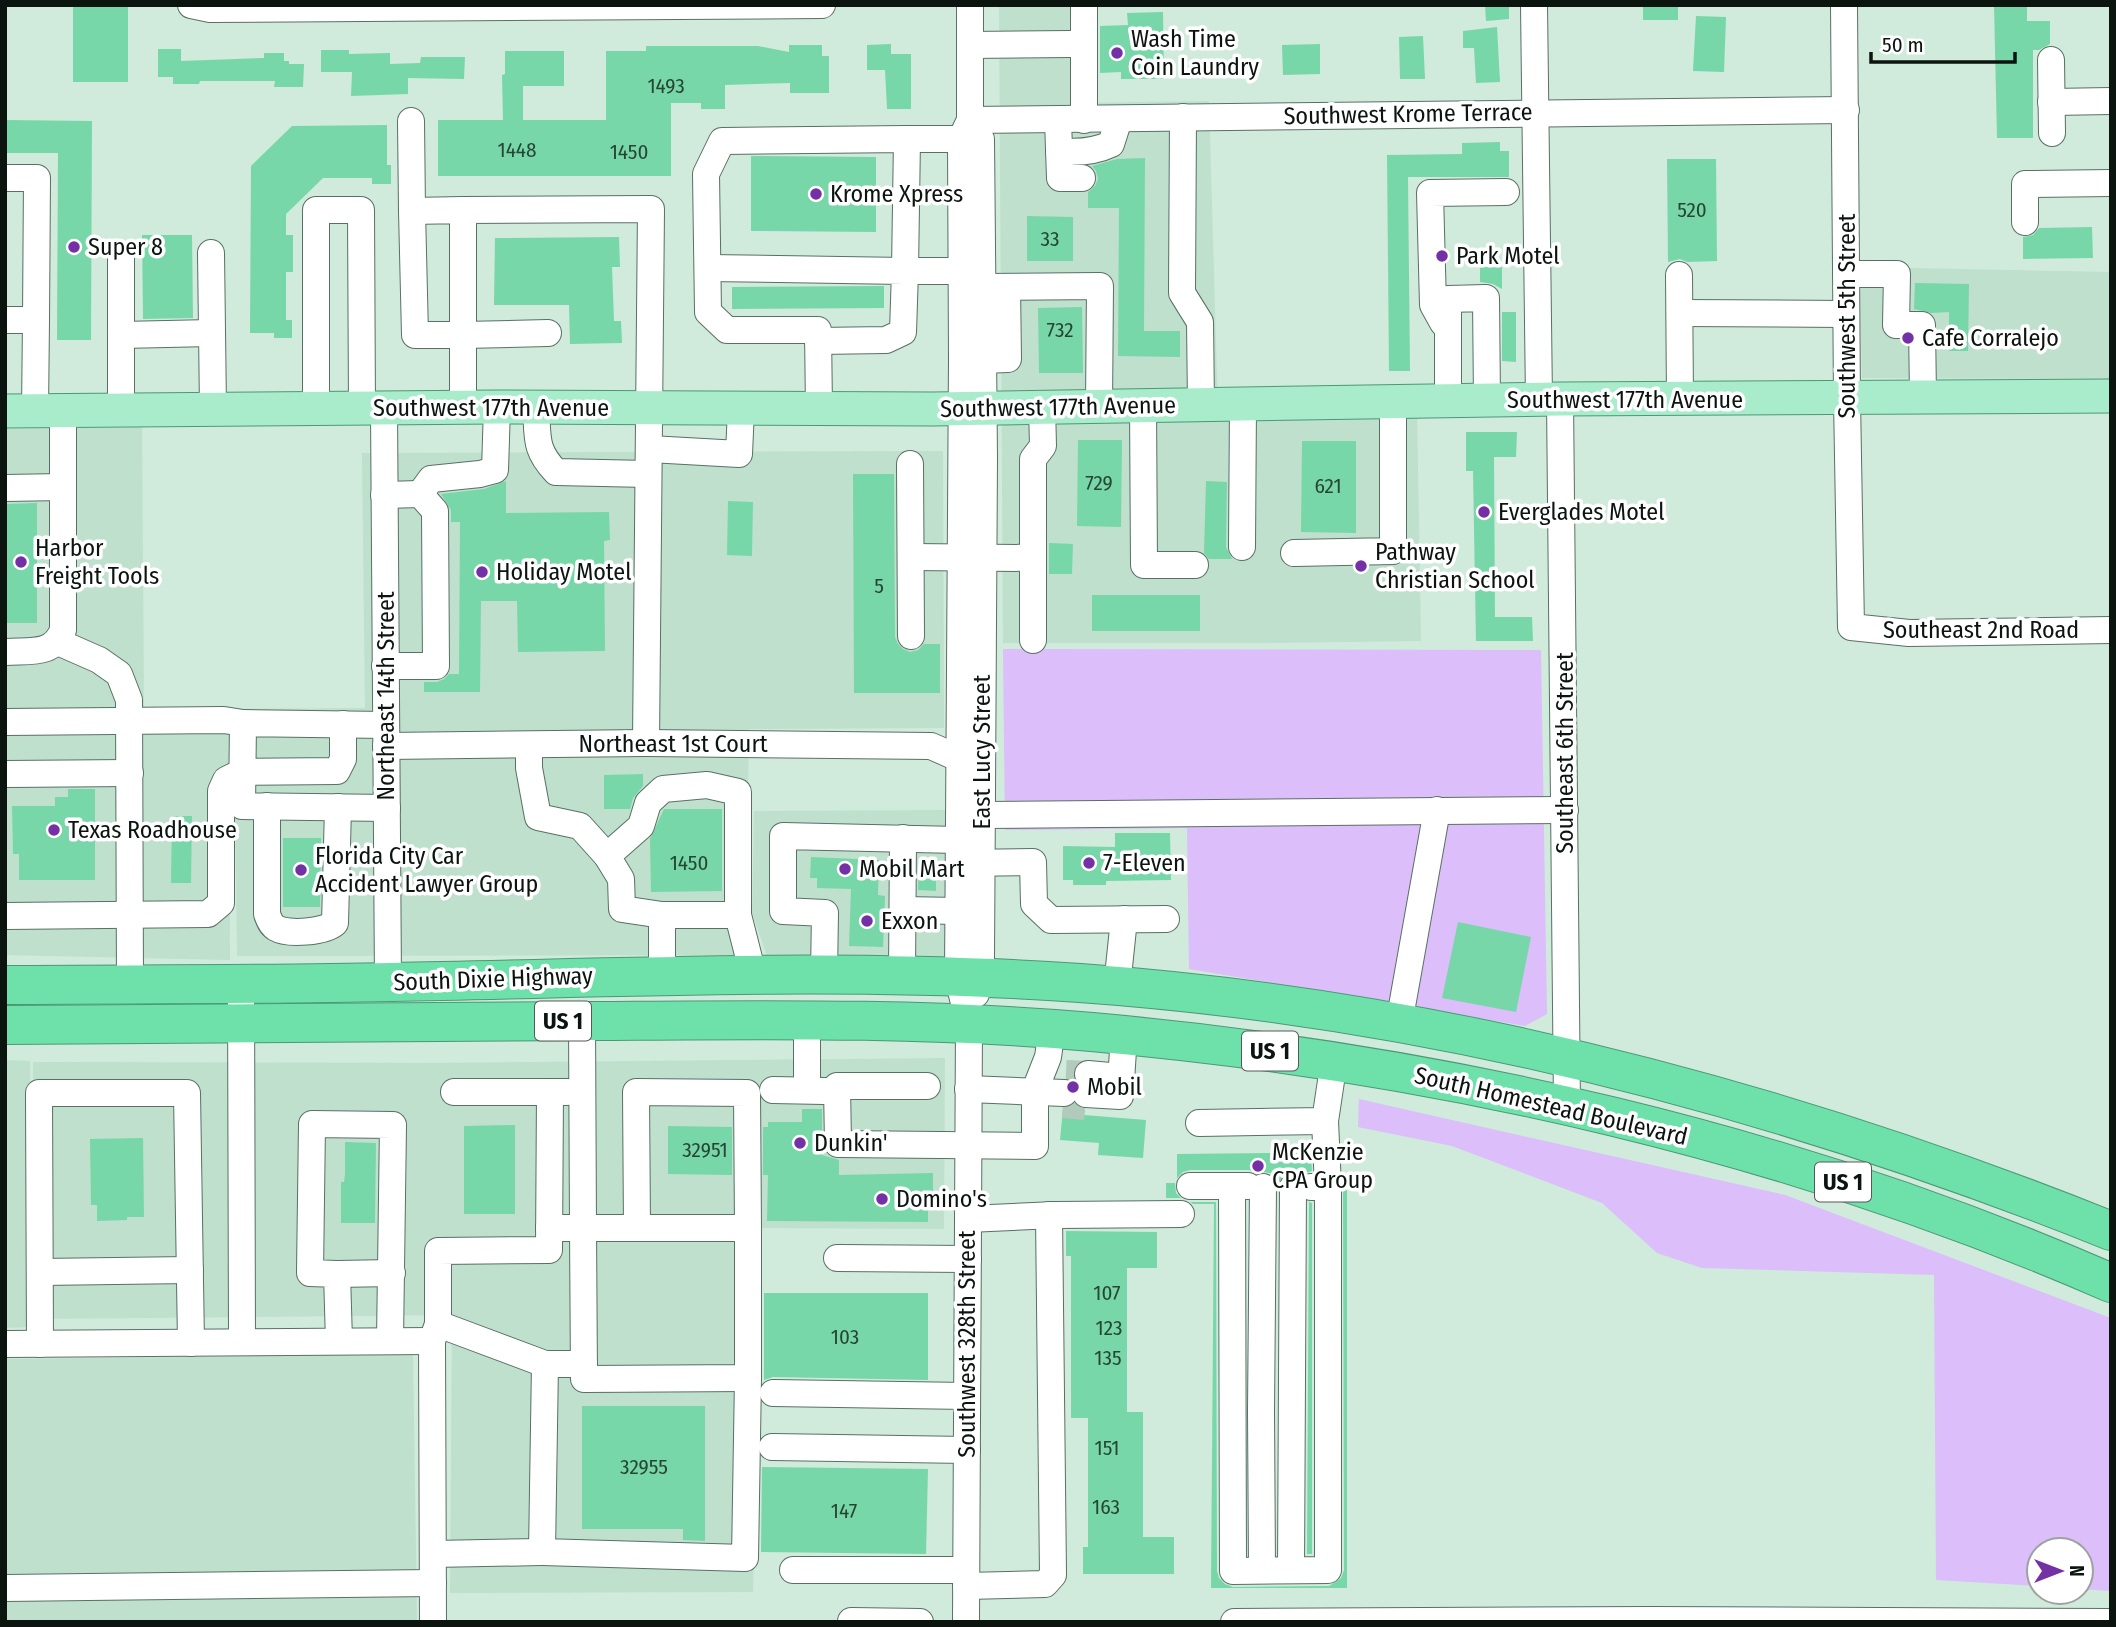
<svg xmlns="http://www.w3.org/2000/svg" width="2116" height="1627" viewBox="0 0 2116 1627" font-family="'Fira Sans Condensed',sans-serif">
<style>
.built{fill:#bee0cd}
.green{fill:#dbbefa}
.building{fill:#77d7a8}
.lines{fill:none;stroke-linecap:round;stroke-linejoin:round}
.minor-tunnel{stroke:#b2cabc;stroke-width:26;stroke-dasharray:26 13;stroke-linecap:butt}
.minor-casing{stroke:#597064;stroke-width:28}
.major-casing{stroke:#4b9974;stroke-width:35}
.highway-casing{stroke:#4b9974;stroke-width:40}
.minor{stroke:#fff;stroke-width:26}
.major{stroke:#a8eccc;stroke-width:33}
.highway{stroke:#6ee0aa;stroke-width:38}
.poi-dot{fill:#7431a5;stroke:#fff;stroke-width:2.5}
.labels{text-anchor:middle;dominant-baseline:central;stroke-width:7;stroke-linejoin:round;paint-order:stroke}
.number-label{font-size:21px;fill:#264535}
.shield{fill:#fff;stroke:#545a57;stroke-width:2}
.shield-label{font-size:23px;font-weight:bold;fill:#0b140f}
.poi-label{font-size:24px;fill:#0b140f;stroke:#fff;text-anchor:start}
.street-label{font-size:24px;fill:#0b140f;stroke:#fff}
</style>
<rect width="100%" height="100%" fill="#d0eadb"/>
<!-- built -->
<g class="built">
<path d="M999 5H1079L1080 103 1209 101 1218 412 1417 410 1421 641 1264 643H1003Z"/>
<path d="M1859 267 2111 272V379L1862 378Z"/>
<path d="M142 427 144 708 229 707 230 960 5 955V429Z"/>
<path d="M943 451 944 728 749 729 746 913 759 955 237 956 234 709 365 708 362 453Z"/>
<path d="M947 810 948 956H767L752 913 754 811Z"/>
<path d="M945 1058 944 1229 761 1228 753 1592 450 1593 452 1315 34 1319 33 1062 434 1063Z"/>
<path d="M5 1060 30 1061 32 1327 5 1328Z"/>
<path d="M413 1354 417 1622H5V1359Z"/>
</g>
<!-- green -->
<g class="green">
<path d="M1003 649 1541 650 1547 1014 1525 1026 1189 969 1187 828 1005 830Z"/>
<path d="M1359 1099 1785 1195 2111 1318V1591L2081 1589V1550H2039V1586L1936 1580 1934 1275 1702 1268 1657 1253 1602 1203 1452 1146 1358 1127Z"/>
</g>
<!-- building -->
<g class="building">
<rect x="73" y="5" width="55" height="77"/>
<path d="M1485 5H1509V19L1486 21Z"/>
<rect x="1643" y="5" width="35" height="15"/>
<path d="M1994 5H2027V21H2050V44L2039 50H2033V138H1997Z"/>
<path d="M1163 12 1164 79H1121V72L1100 73V26L1128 25 1127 13Z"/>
<path d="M1696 16 1726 17 1724 72 1693 71Z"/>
<path d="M1497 27 1500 82 1476 83 1474 48H1463V31Z"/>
<path d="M1423 36 1425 79H1400L1399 37Z"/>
<path d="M891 44V54H911V109H887L885 70H867V45Z"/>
<path d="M1320 44V74L1283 75 1282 45Z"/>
<path d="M789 45H822V56H829V93H790V83L725 85V109H701V103H671V176H438V120H503L502 75 505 74V51H564V86H523V120H606V51H646V46H758L789 52Z"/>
<path d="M158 49H181V61L264 58V53H284V61H289V64H304L303 87H274L275 81H200L199 84H173V77H158Z"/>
<path d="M321 50H349V54L390 53V64L420 63 421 57H465L464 79 408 78V94L351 96 352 72H321Z"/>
<path d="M5 120 92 121 91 340H57L58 153H5Z"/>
<path d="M387 125V165H391V184H372V178H323L286 214V235H293V272H286V320H292V338H274V333H250L251 166 292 126Z"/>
<path d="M1500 142V151H1509V177H1408L1410 371H1389L1387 155 1462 154V143Z"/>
<path d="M751 156 876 157V232L751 231Z"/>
<path d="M1117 159 1145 158 1144 331H1180V357L1118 356 1119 208H1088V192L1095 186 1098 179 1096 171 1092 166Z"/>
<path d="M1667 159H1716L1717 261 1687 262 1680 259 1668 262Z"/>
<path d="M1027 216 1073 217V261H1027Z"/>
<path d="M2092 227 2093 258 2023 259V237L2033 235 2039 228Z"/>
<path d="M142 235H192L193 318 143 319Z"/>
<path d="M619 237 620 267H612L614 321H621L622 343 570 344 569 305H494L495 238Z"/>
<path d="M1480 267H1502V289L1493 284 1480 282Z"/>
<path d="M1915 283 1969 284 1968 351H1949V312L1931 313 1914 309Z"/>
<path d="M884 286V308L732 309V287Z"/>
<path d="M1082 307 1083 373H1039L1038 308Z"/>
<path d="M1502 312H1516V362L1502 361Z"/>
<path d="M1466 432H1517L1516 457H1494L1495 617H1532L1533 641H1476L1473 471H1466Z"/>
<path d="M1078 440H1122L1121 527 1077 526Z"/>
<path d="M1302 441H1356V533L1301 532Z"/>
<path d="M853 474H894L895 637 898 644 903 649 910 652 918 650 924 644H940V693H854Z"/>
<path d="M506 481V513L609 512 610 540 604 541 605 651 518 652 517 601H481L480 692H424V682H437L444 679 449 674H459L460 522H451V510L441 494 484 489Z"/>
<path d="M1206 481 1227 482 1226 547 1232 559H1209L1204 553Z"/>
<path d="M728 501 753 502 752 556 727 555Z"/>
<path d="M37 503V623H5V504Z"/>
<path d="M1049 543 1073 544 1072 574H1049Z"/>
<rect x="1092" y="595" width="108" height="36"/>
<path d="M643 774V786L633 798 630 809H604V775Z"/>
<path d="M68 789H95V880H19V854H13L12 806H55V797H68Z"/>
<path d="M664 809H722V891L651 892 650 839Z"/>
<path d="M172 816H192L191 883H171Z"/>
<path d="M1115 833H1170L1171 880 1106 881V885H1073V880H1063V846L1115 847Z"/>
<path d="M283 838H321L320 907H283Z"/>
<path d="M811 857 879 860 878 895 885 896 883 947 849 946 851 889 817 888V878H810Z"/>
<path d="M919 860 936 861V891L918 890Z"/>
<path d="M1458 922 1531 937 1516 1012 1442 998Z"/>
<path d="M1075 1104 1085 1110 1084 1115 1146 1120 1143 1158 1098 1155 1099 1143 1060 1140 1063 1109Z"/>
<path d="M802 1109H822V1155L839 1160V1175L933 1173V1194H928V1222L767 1221 768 1175H763V1127H768V1122H802Z"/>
<path d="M515 1125V1214H464V1126Z"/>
<path d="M668 1126 732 1127V1175L668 1174Z"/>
<path d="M143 1138 144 1217H127V1220L97 1221V1205H91L90 1139Z"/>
<path d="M345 1142 376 1143 375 1223H341V1182H344L345 1174Z"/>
<path d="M1302 1142H1310L1312 1171 1302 1174 1294 1171 1286 1173 1278 1184 1270 1173 1248 1170H1190L1183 1172 1177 1178V1154L1284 1153V1149H1302Z"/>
<path d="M1343 1176H1347V1588H1211L1214 1204H1193L1190 1202H1216L1217 1571 1219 1578 1225 1584 1233 1587 1329 1586 1341 1578 1344 1570Z"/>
<path d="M1166 1183H1175L1176 1193 1181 1198H1166Z"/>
<path d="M1309 1202 1312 1203V1554H1307Z"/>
<path d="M1066 1231 1157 1232V1268H1127V1412H1143V1537H1174V1574H1083V1547H1088V1418H1071V1256H1066Z"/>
<path d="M764 1293H928V1380L773 1377 764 1380Z"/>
<path d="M582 1406H705V1541L683 1540V1529H582Z"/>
<path d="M762 1467 928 1469 926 1554 761 1552Z"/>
</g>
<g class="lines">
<!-- minor-tunnel -->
<g class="minor-tunnel">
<path d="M1066 1073 1088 1074"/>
<path d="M1063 1105 1085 1107"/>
</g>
<defs>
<g id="minor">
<path d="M191 5 210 9 822 5"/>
<path d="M1084 5V120"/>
<path d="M1534 5 1539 400"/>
<path d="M1844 5 1847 399 1851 627 1909 633 2111 630"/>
<path d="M970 45 1071 44"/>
<path d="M2051 60 2052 133"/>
<path d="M2051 102 2111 101"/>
<path d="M1183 117 1182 293 1200 322 1201 404"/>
<path d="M970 120 981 139 984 458 981 958 980 979 976 994"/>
<path d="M970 120 1846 110"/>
<path d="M1058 120 1060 178H1082"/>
<path d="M411 121 412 211"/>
<path d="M907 139H961"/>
<path d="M1059 151C1077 153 1094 152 1111 144L1119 119"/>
<path d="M5 178H37L36 320H5"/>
<path d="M463 210 412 211 415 335H463V210L651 209 646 743"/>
<path d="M2025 222V184L2111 183"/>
<path d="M211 253 213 409"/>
<path d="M121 258V335"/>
<path d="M708 268 905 271 903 332 886 340 818 341"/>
<path d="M1846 274H1897L1896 325H1922L1923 397"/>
<path d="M1679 275 1680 399"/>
<path d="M982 287 1100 286 1099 406"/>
<path d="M1680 313 1846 314"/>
<path d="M1443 323 1433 305 1430 193 1506 192"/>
<path d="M982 360 1008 359 1007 287"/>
<path d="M1560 399 1567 1106"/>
<path d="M1448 402V299L1486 298 1487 401"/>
<path d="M1143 405 1144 565H1195"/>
<path d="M536 407C538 437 534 449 556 472L648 474"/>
<path d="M463 408V335L548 333"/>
<path d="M316 409V210H361L362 409"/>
<path d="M384 409 388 982"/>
<path d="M121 410V335L212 333"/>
<path d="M819 410 818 330H727L708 312 706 174 722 141 907 139 905 271H962"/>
<path d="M35 411 36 320"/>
<path d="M650 449 739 454 741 409"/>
<path d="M910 464 911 636"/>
<path d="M5 488 63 487"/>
<path d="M420 494 431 479 480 474 495 470 497 407"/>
<path d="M384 495 420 494 435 511 436 666H385"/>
<path d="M1242 547 1243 404"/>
<path d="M1294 553 1393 551V402"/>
<path d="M911 557 1032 558"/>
<path d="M1033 640V459L1043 446 1042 406"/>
<path d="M58 642 99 660 119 674 129 700 130 984"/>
<path d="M5 652C30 650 53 656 63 630V410"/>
<path d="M5 722 224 720 243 723"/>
<path d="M386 725 243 723 242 806 387 808"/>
<path d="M529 745V768L538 817 580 826 607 856"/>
<path d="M386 746 646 743 931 746 958 758"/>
<path d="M5 774 130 773"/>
<path d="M707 785 738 792V915H662L622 909 621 879 607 856 641 826 648 803 663 789Z"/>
<path d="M267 806V914C269 920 271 925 276 928 288 935 325 932 335 923L338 807"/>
<path d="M982 815 1565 810"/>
<path d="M963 863 1033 862 1034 904 1051 920 1166 919"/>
<path d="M903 910 958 911"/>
<path d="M738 915 753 974"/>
<path d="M5 916 208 914 221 903V791L226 780 242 772 337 771 343 759V724"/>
<path d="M824 974 825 913 783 911V836L958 840"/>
<path d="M902 974 903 838"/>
<path d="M662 975V915"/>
<path d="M241 983 242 1342"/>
<path d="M1117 986 1124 919"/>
<path d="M582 1021 583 1228H748L747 1093 636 1092 637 1228"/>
<path d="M1399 1023 1437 810"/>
<path d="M1088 1074 1121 1077"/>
<path d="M927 1086H837L838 1144 1035 1146V1090L1048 1057 1052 1029"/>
<path d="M968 1089 1064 1093"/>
<path d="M773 1090 824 1091"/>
<path d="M807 1090V1020"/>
<path d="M454 1092H567"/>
<path d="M1086 1094 1120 1096 1124 1035"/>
<path d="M1199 1123 1325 1121 1334 1061"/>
<path d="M1190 1186H1248"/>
<path d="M1232 1186 1233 1571 1328 1570V1187"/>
<path d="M1311 1187H1328L1325 1121"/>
<path d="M968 1219 1055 1215 1181 1214"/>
<path d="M549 1228H583L584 1379 748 1378V1228"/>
<path d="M837 1258 968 1259"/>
<path d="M40 1272 190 1270"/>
<path d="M337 1274 392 1273"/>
<path d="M339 1341 337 1274 310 1273 312 1124 393 1125 390 1341"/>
<path d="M5 1344 432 1341"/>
<path d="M40 1344 39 1093H187L191 1343"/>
<path d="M545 1364 438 1324V1251L549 1250 550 1092"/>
<path d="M584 1364H545L542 1552 745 1558 748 1378"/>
<path d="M773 1393 967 1396"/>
<path d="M772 1447 967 1450"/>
<path d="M433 1554 542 1552"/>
<path d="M793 1570H966"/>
<path d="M1262 1570 1261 1411 1263 1187"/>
<path d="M1291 1570 1293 1187"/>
<path d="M966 1586 1045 1584 1053 1575 1049 1215"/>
<path d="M5 1588 433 1583"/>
<path d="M851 1621 920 1622"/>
<path d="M433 1622 432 1341 438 1324"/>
<path d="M966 1622 969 1024 958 978 962 360 961 139 970 120V5"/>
<path d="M1234 1622 1651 1620 2111 1622"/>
</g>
<path id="major" d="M5 411 497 407 932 409 1560 399 2111 396"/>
<g id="highway">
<path d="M5 985C134 984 263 985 392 982 622 978 851 967 1080 983 1435 1008 1782 1099 2111 1231"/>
<path d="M5 1025C199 1024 393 1023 586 1021 755 1020 923 1017 1092 1032 1441 1063 1789 1142 2111 1283"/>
</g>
</defs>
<!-- minor casing -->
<use href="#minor" class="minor-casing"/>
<!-- major casing -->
<use href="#major" class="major-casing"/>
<!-- highway casing -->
<use href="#highway" class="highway-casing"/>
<!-- minor -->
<use href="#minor" class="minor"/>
<!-- major -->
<use href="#major" class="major"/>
<!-- highway -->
<use href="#highway" class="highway"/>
</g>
<!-- markers -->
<g class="poi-dot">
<circle cx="1117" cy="53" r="7"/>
<circle cx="816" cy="194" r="7"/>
<circle cx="74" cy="247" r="7"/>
<circle cx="1442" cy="256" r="7"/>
<circle cx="1908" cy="338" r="7"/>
<circle cx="1484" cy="512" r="7"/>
<circle cx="21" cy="562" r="7"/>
<circle cx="1361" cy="566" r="7"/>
<circle cx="482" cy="572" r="7"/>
<circle cx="54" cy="830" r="7"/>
<circle cx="1089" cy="863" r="7"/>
<circle cx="845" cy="869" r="7"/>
<circle cx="301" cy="870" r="7"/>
<circle cx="867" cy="921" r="7"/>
<circle cx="1073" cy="1087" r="7"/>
<circle cx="800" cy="1143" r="7"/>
<circle cx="1258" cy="1166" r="7"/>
<circle cx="882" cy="1199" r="7"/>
</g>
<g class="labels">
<!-- number labels -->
<g class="number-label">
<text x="666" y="86">1493</text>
<text x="517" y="150">1448</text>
<text x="629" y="152">1450</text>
<text x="1692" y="210">520</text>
<text x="1050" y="239">33</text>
<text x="1060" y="330">732</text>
<text x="1099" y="483">729</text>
<text x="1328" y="486">621</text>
<text x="879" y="586">5</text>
<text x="689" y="863">1450</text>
<text x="705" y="1150">32951</text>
<text x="1107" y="1293">107</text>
<text x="1109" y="1328">123</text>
<text x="845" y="1337">103</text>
<text x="1108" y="1358">135</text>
<text x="1107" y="1448">151</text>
<text x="644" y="1467">32955</text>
<text x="1106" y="1507">163</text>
<text x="844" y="1511">147</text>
</g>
<!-- shield labels -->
<g class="shield">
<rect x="535" y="1001.5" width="56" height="39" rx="5"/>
<rect x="1242" y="1031.5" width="56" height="39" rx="5"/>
<rect x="1815" y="1162.5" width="56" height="39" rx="5"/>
</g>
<g class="shield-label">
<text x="563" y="1021">US 1</text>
<text x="1270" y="1051">US 1</text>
<text x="1843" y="1182">US 1</text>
</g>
<!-- poi labels -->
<g class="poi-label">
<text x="1131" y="39">Wash Time<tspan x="1131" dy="28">Coin Laundry</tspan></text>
<text x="830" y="194">Krome Xpress</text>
<text x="88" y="247">Super 8</text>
<text x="1456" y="256">Park Motel</text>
<text x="1922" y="338">Cafe Corralejo</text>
<text x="1498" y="512">Everglades Motel</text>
<text x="35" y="548">Harbor<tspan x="35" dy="28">Freight Tools</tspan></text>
<text x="1375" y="552">Pathway<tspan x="1375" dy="28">Christian School</tspan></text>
<text x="496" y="572">Holiday Motel</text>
<text x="68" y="830">Texas Roadhouse</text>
<text x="315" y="856">Florida City Car<tspan x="315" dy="28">Accident Lawyer Group</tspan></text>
<text x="1103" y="863">7-Eleven</text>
<text x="859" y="869">Mobil Mart</text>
<text x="881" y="921">Exxon</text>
<text x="1087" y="1087">Mobil</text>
<text x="814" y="1143">Dunkin'</text>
<text x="1272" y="1152">McKenzie<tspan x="1272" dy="28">CPA Group</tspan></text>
<text x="896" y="1199">Domino's</text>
</g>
<!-- street labels -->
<g class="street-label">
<text transform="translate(1408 114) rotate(-1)">Southwest Krome Terrace</text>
<text transform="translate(1847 316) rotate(-90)">Southwest 5th Street</text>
<text x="1625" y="400">Southwest 177th Avenue</text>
<text transform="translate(1058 407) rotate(-1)">Southwest 177th Avenue</text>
<text x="491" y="408">Southwest 177th Avenue</text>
<text x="1981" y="630">Southeast 2nd Road</text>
<text transform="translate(386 696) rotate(-90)">Northeast 14th Street</text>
<text x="673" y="744">Northeast 1st Court</text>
<text transform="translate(982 752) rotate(-90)">East Lucy Street</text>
<text transform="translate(1565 753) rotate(-90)">Southeast 6th Street</text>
<text transform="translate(493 979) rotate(-2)">South Dixie Highway</text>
<text transform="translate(1551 1106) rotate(13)">South Homestead Boulevard</text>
<text transform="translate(967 1344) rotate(-90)">Southwest 328th Street</text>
</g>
</g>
<!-- border -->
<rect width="2116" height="1627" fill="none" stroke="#0b140f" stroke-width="14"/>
<!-- north arrow -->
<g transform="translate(2060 1571) rotate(90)"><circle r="33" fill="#ffffff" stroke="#9da19f" stroke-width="2"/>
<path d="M0-5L12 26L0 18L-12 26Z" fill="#7431a5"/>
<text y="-10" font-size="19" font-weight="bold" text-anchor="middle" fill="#0b140f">N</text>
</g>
<!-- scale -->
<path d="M1871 52v10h144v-10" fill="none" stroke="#0b140f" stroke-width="3.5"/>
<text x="1882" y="52" font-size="21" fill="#0b140f" stroke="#ffffff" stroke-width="5" paint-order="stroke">50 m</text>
</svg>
